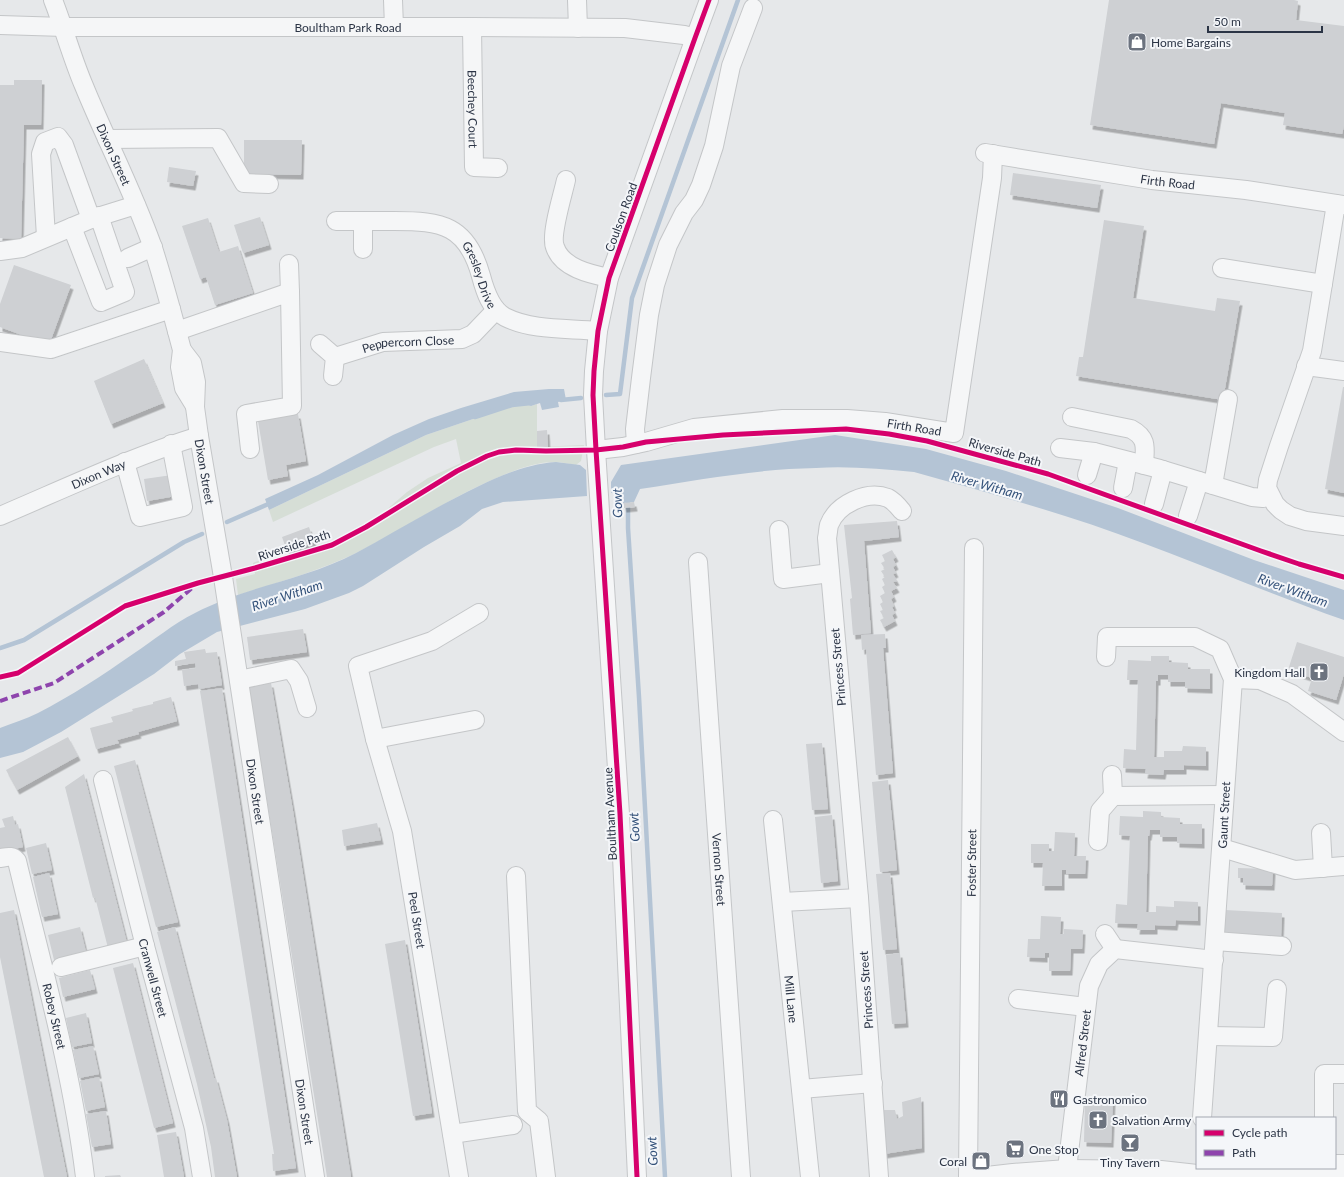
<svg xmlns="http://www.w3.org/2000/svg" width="1344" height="1177" viewBox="0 0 1344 1177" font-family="Lato,sans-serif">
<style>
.green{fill:#d6ded6}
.water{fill:#b4c4d5}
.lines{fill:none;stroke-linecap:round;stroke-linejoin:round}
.stream{stroke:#b4c4d5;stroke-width:4.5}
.building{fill:#ced0d3;filter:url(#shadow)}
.minor-casing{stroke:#c4c6c8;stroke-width:20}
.minor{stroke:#f5f6f7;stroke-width:18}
.quiet{stroke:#8e44ad;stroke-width:4;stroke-dasharray:8 4;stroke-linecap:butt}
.cycleway-casing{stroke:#f4f6f9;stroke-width:8}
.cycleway{stroke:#d6006c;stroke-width:5}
.labels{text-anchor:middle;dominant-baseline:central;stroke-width:4;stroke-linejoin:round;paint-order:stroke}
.street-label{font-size:12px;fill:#2b3445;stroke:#f4f6f9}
.poi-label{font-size:12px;fill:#2b3445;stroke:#f4f6f9;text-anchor:start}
.water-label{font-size:13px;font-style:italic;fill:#34527a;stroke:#f4f6f9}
</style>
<defs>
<filter id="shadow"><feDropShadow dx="2.5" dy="4.5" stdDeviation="0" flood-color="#0004"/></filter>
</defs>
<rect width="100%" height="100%" fill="#e6e8ea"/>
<!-- green -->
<path class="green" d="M520 402 531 406 537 404V447L584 445 581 461 576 465C569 464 562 462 555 462 530 462 506 474 483 484 438 505 397 533 352 555 315 572 277 583 238 595L236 579 255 574 253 563 268 557 270 562 334 542 384 512 407 492 428 478 461 463 456 439 434 447 273 522 269 510 426 435 476 418 487 411Z"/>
<!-- water -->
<g class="water">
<path d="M549 389H564L566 400 558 402 559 407 542 410 540 403 531 406 520 402 488 411 476 418 426 435 269 510 265 499 318 475 393 435 429 419 461 408 514 392Z"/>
<path d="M835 435 926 449 1006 471 1118 508 1254 560 1344 590V620C1250 587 1160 546 1065 516 1015 500 964 486 914 472 882 469 848 466 816 468 757 469 698 480 640 489L634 502 623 503V498L619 492 611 493V482L621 465Z"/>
<path d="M556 462 580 465 586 470 587 496 503 502 482 509 460 526 424 547 363 586 349 593 305 609 217 632 180 654 154 674 130 689 61 732 23 752 0 758V728C12 723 26 719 38 713 71 696 103 675 133 654 154 640 173 624 195 613 246 586 305 580 356 553 397 531 437 506 479 486 504 474 528 464 556 462Z"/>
</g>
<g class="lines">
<!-- stream -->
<g class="stream">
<path d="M606 395 620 394 632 298 738 0"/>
<path d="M561 400 581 398"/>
<path d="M475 417 512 405 531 403"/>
<path d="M628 496V528L639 697 665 1177"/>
<path d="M227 522 273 502"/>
<path d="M0 648 24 640 184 542 202 534"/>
</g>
</g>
<!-- building -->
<g class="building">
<path d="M1109 0H1294L1298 1 1296 20 1344 26V126L1342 134 1283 125 1285 113 1221 103 1214 144 1090 125Z"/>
<path d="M14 80H42L41 125H24L21 239 0 238V85H14Z"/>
<path d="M244 140H302L301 175 244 174Z"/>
<path d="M169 167 196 171 193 186 167 182Z"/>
<path d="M1013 173 1101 185 1097 208 1010 195Z"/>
<path d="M260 217 269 245 243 253 234 225Z"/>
<path d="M208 218 219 252 238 246 253 293 215 305 206 277 200 279 182 226Z"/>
<path d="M1104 220 1144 226 1133 298 1215 311 1217 298 1240 301 1223 400 1076 376 1079 357H1083Z"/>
<path d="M14 265 71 285 49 345 0 327V304Z"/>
<path d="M144 359 163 403 111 424 94 381Z"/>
<path d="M1343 387H1344V493L1325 489Z"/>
<path d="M298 414 306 461 286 465 288 476 268 480 258 421Z"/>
<path d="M547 430 548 447H537V431Z"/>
<path d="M172 475 176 496 147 501 144 479Z"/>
<path d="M634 502 635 507 624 508 623 503Z"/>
<path d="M897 521 899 537 864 541 871 633 853 635 850 599 852 598 844 525Z"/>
<path d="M309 527 314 542 287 551 282 537Z"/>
<path d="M892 550 896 557 893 559 896 565 893 567 896 573 893 574 897 581 893 582 897 588 891 591 894 597 891 599 894 606 892 607 895 613 892 615 895 621 884 627 880 620 884 618 880 611 883 610 880 604 883 602 880 596 885 593 882 587 885 585 882 579 885 577 881 571 885 569 881 563 885 561 882 555Z"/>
<path d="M303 629 307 652 250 660 247 637Z"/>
<path d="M885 634 886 648H883L893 773 876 775 866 649 862 650 861 635Z"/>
<path d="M1297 642 1344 657V674L1336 700 1308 691 1312 678 1288 670Z"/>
<path d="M205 649 206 653 217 652 222 685 199 689 198 684 184 686 182 670 196 668 195 663 175 666V661L186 659 184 652Z"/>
<path d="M1151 656H1169V662L1188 663V669H1210V689L1185 688V682H1168V675H1158V681H1156L1154 757H1164V751H1182L1183 746 1206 747V766L1184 765V770H1164L1163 775 1145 774 1146 769 1123 768 1124 749 1136 750 1138 680H1127L1128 660 1151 661Z"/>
<path d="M271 683 293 811 351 1177H327L249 687Z"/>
<path d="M222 688 296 1168 273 1171 272 1154H274L200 691Z"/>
<path d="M171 697 177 721 138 732 139 734 117 740 119 743 96 749 90 728 113 722 111 717 133 711 132 709 153 704V702Z"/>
<path d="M68 737 78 756 17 790 6 770Z"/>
<path d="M822 743 828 809 812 810 806 744Z"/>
<path d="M135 760 178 922 156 927 114 766Z"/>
<path d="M84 774 127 943 108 948 95 897 93 898 65 787Z"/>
<path d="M888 780 897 870 880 872 872 782Z"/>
<path d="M1143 811 1161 812V817L1180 818V824H1202V844L1177 843V837H1160V830H1150L1149 836H1148L1146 912H1156V906L1174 907V901L1198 902V921L1176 920 1175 926 1155 925V930H1137L1138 924 1115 923 1116 904 1127 905 1130 836 1119 835 1120 816 1143 817Z"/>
<path d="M832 815 838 881 821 883 815 817Z"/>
<path d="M13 816 15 825 18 824 23 847 0 852V828L5 827 2 819Z"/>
<path d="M377 823 381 840 344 846 342 830Z"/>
<path d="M1055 832 1075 833 1074 856H1086L1085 874H1066V870H1062V886H1042L1043 863H1031V844H1049V851H1054Z"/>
<path d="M46 843 52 870 32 874 26 848Z"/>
<path d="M1238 868 1273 869 1272 886 1243 885V878H1238Z"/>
<path d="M49 873 58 914 42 917 33 877Z"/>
<path d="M890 873 897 949 883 950 876 874Z"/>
<path d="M14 910 67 1177H44L0 957V913Z"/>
<path d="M1225 910 1282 913 1281 936 1224 933Z"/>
<path d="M1041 916 1061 917 1060 934H1064V929L1083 930 1082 949H1071L1070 971H1049V953H1045V958L1027 957 1028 939H1040Z"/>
<path d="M80 927 86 952 54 960 48 935Z"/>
<path d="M175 927 214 1078H216L227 1120 237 1177H215L211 1147 197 1084 157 932Z"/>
<path d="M405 940 432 1113 413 1116 385 944Z"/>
<path d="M900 953 906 1023 892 1024 886 955Z"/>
<path d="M133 963 173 1123 154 1128 113 968Z"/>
<path d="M90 970 95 989 63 997 59 978Z"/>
<path d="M86 1013 92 1043 72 1047 66 1018Z"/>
<path d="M93 1046 99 1074 79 1078 73 1050Z"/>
<path d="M99 1077 105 1107 86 1111 80 1081Z"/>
<path d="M921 1097 922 1148 884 1154 881 1110H895L897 1119 903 1116 902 1102Z"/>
<path d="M1085 1098 1113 1099 1111 1143 1084 1142Z"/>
<path d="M106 1111 111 1144 92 1147 86 1114Z"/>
<path d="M176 1132 184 1177H164L157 1135Z"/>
<path d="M120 1175 121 1177H105V1176Z"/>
</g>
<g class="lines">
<defs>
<g id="minor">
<path id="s1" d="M53 0C64 28 72 58 84 86 106 140 134 193 153 248 164 282 173 316 182 350L180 367 184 388 195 406"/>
<path d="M393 0 394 27"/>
<path d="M577 0 578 28"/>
<path id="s2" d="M0 25 64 27H472L625 28 684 35 695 38"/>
<path id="s3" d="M472 27 474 167 498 168"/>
<path d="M107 139 218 138 244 183 269 184"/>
<path id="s4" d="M985 153 1152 180 1246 190 1344 205"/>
<path d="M566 180C563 194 550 235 555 247 562 268 590 274 609 278"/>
<path d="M1336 204 1312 351 1279 446 1268 480 1267 488 1275 504 1281 510 1290 516 1306 521 1344 526"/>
<path id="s5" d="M336 221C356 221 375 221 394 221 442 221 467 225 481 276 485 291 491 310 505 317 533 331 567 328 598 331"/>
<path d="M72 227 101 302 125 292 99 216"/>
<path d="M46 237 41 154 45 142 58 137 64 145 91 219"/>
<path d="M363 249V221"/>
<path d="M0 251 22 248 91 219 136 205"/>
<path d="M128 258 153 247"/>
<path d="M289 264 290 292"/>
<path d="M1222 268 1323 284"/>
<path d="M177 331 290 292 292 406 246 414 250 449"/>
<path d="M0 342 51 349 171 309"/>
<path d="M320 344 335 357 333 376"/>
<path id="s6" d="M182 350 192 363 196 382 195 407 199 436 223 577 315 1177"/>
<path id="s7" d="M335 357 383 342 462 339 473 334 496 310"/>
<path d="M1306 366 1344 371"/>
<path d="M1072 417 1131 429C1148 438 1145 448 1144 465"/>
<path d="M636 444 635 429 641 378 649 315 655 285 668 245 684 213 694 200 701 185 714 146 731 66 753 8"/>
<path d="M1060 448 1094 452 1160 469 1252 497 1263 498 1270 496"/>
<path id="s8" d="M596 450 623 447 646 442 694 428 783 419H847L885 422 954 433 992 178 993 154"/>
<path d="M125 462 140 517 183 507 171 444"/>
<path d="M1087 475 1094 452"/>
<path d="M1213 485 1228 399"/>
<path d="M1123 488 1128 461"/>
<path d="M1154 504 1163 470"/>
<path id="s9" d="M0 516C66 488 131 457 199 436"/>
<path d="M1188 516 1199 481"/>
<path d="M779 530 783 579 830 573"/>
<path id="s10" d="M698 562 741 1177"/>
<path d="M1106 657 1107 637H1195L1220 649 1233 679 1202 1118"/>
<path d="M1233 679 1260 680 1292 694 1344 732"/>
<path d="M239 680 291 669 299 681 307 708"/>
<path d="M375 739 475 720"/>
<path d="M1112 775 1113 796"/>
<path id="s11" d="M103 780 145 946 194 1128 202 1177"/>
<path id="s12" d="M773 820 810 1177"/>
<path d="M1321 833 1323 868"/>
<path d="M1098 841 1100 811 1113 796 1224 795"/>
<path d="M1222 848 1295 870 1344 866"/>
<path id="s13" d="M0 858C7 857 12 855 17 861 42 966 72 1070 85 1177"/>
<path d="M516 876 527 1111 539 1121 546 1177"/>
<path d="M782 902 859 898"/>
<path d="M1105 934 1115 949"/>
<path d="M1215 941 1282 946"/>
<path d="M61 967 145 946"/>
<path d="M1018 999 1086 1007"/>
<path d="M1208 1036 1273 1037 1277 989"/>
<path d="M801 1089 873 1083"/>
<path d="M1324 1118V1074H1344"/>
<path d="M452 1134 513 1125"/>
<path d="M1335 1164H1344"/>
<path id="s14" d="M1067 1169 1089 986 1099 964 1115 949 1214 960"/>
<path d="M459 1177 402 831 375 739 358 666 432 641 479 613"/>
<path d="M637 1177 620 814 596 450 593 395 594 371 598 331 609 278 695 38 709 0"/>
<path d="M879 1177 859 898 827 538C828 534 828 529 829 525 837 504 867 490 888 498 894 501 898 506 902 511"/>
<path id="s15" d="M968 1177 974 548"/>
<path d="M978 1177 1013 1173 1067 1169 1161 1170 1197 1174 1343 1177"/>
</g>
</defs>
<!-- minor casing -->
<use href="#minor" class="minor-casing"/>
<!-- minor -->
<use href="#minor" class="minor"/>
<!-- quiet -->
<path class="quiet" d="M0 701 54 683 164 612 193 587"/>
<defs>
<g id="cycleway">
<path d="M0 677 18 673 125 606 198 583 255 568 332 545 366 527 457 471 487 456 499 452 516 450 546 451 596 450 623 447 646 442 723 435 846 429 889 434 927 441 1048 474 1261 551 1299 564 1344 577"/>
<path d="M637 1177 620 814 596 450 593 395 594 371 598 331 609 278 695 38 709 0"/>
</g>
</defs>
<!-- cycleway casing -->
<use href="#cycleway" class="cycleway-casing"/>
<!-- cycleway -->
<use href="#cycleway" class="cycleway"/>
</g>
<!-- icons -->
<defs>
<symbol id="shop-square" viewBox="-11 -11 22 22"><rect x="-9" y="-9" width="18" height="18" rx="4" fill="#6c737f" stroke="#f4f6f9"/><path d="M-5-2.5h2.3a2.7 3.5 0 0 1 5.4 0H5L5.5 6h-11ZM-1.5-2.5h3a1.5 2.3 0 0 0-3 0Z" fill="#fff"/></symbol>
<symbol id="church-square" viewBox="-11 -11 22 22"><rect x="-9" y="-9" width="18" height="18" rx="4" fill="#6c737f" stroke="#f4f6f9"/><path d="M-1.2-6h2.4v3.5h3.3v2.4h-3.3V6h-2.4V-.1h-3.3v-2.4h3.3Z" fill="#fff"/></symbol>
<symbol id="restaurant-square" viewBox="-11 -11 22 22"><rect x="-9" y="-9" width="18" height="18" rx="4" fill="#6c737f" stroke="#f4f6f9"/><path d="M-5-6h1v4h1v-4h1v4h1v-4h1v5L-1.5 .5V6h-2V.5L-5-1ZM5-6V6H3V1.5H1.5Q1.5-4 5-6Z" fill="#fff"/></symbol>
<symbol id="bar-square" viewBox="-11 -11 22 22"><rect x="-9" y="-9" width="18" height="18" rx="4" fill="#6c737f" stroke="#f4f6f9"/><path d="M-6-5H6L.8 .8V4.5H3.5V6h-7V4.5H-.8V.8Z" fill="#fff"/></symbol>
<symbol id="supermarket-square" viewBox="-11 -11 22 22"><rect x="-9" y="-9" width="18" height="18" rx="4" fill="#6c737f" stroke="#f4f6f9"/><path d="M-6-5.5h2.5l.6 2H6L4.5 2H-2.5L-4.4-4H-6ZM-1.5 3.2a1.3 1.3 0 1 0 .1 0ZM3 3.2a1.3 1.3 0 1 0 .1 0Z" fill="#fff"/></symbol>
</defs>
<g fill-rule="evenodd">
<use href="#shop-square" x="1126" y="31" width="22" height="22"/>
<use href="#church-square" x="1308" y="661" width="22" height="22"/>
<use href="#restaurant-square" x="1048" y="1088" width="22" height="22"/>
<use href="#church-square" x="1087" y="1109" width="22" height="22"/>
<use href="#bar-square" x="1119" y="1132" width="22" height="22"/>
<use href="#supermarket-square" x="1004" y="1138" width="22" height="22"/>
<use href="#shop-square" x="970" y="1150" width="22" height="22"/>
</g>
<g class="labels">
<!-- street labels -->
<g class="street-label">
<text stroke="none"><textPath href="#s2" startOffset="348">Boultham Park Road</textPath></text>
<text stroke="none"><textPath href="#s3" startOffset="82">Beechey Court</textPath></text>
<text stroke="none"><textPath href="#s1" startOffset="166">Dixon Street</textPath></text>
<text stroke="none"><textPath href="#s4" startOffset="185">Firth Road</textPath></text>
<text transform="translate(621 217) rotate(-70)">Coulson Road</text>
<text stroke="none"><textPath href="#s5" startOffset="171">Gresley Drive</textPath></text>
<text stroke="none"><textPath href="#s7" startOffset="75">Peppercorn Close</textPath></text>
<text stroke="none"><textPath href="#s8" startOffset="322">Firth Road</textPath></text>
<text transform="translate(1005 452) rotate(16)">Riverside Path</text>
<text stroke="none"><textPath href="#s6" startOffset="126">Dixon Street</textPath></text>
<text stroke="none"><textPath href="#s9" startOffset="107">Dixon Way</textPath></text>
<text transform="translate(294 545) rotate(-18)">Riverside Path</text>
<text transform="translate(838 667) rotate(-95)">Princess Street</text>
<text stroke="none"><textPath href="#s6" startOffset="450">Dixon Street</textPath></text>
<text transform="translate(610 814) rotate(-93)">Boultham Avenue</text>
<text transform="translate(1224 815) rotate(-87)">Gaunt Street</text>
<text stroke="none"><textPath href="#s15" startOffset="314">Foster Street</textPath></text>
<text stroke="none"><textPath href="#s10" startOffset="308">Vernon Street</textPath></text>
<text transform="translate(417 920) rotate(81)">Peel Street</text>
<text stroke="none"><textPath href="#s11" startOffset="204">Cranwell Street</textPath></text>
<text transform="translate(866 990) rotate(-94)">Princess Street</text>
<text stroke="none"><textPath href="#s12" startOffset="180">Mill Lane</textPath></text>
<text stroke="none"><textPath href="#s13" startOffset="178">Robey Street</textPath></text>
<text stroke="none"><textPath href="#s14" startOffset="127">Alfred Street</textPath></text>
<text stroke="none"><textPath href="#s6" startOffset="774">Dixon Street</textPath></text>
</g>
<!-- poi labels -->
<g class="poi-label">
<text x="1151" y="42">Home Bargains</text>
<text x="1305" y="672" text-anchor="end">Kingdom Hall</text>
<text x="1073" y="1099">Gastronomico</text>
<text x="1112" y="1120">Salvation Army</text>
<text x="1029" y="1149">One Stop</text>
<text x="967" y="1161" text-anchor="end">Coral</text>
<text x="1130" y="1162" text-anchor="middle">Tiny Tavern</text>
</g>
<!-- water labels -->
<g class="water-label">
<text transform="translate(987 485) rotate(16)">River Witham</text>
<text transform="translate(617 503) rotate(-91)">Gowt</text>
<text transform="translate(1293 590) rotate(20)">River Witham</text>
<text transform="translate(287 595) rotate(-18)">River Witham</text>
<text transform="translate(634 827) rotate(-93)">Gowt</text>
<text transform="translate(652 1151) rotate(-93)">Gowt</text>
</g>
</g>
<!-- legend -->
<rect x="1196" y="1117" width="140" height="52" fill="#f4f6f9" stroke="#a4a8b1"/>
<rect x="1204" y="1130" width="20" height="6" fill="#d6006c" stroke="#a4a8b1"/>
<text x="1232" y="1137" font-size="12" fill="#2b3445">Cycle path</text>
<rect x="1204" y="1150" width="20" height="6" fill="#8e44ad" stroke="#a4a8b1"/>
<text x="1232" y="1157" font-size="12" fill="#2b3445">Path</text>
<!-- scale -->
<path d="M1208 26v6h114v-6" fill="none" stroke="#2b3445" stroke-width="2"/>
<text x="1214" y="26" font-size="12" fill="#2b3445" stroke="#f4f6f9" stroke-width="3" paint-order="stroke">50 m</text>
</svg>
